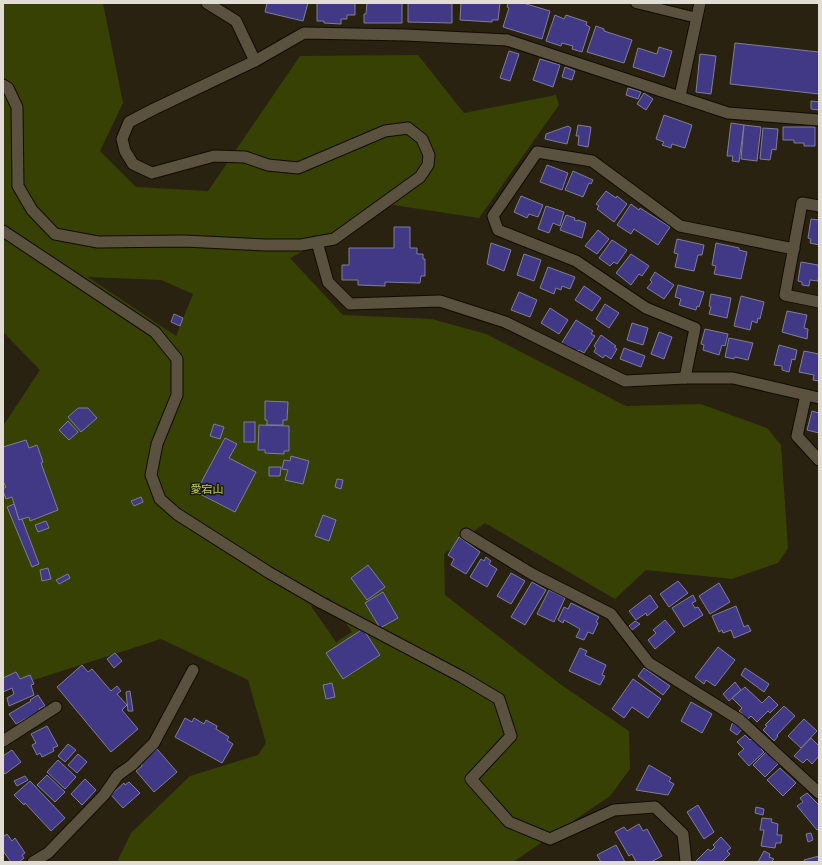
<svg xmlns="http://www.w3.org/2000/svg" width="822" height="865" viewBox="0 0 822 865" font-family="'Varela Round','Noto Sans JP',sans-serif">
<style>
.green{fill:#374104;fill-rule:evenodd}
.building{fill:#413886;stroke:#7f7f95}
.lines{fill:none;stroke-linecap:round;stroke-linejoin:round}
.service-casing{stroke:#120b00;stroke-width:12}
.minor-casing{stroke:#120b00;stroke-width:13}
.tertiary-casing{stroke:#120b00;stroke-width:13}
.service{stroke:#5a523e;stroke-width:10}
.minor{stroke:#5a523e;stroke-width:11}
.tertiary{stroke:#5a523e;stroke-width:11}
.labels{text-anchor:middle;dominant-baseline:central;stroke-width:3;stroke-linejoin:round;paint-order:stroke}
.park-label{font-size:11px;fill:#bdd655;stroke:#201907}
</style>
<rect width="100%" height="100%" fill="#292210"/>
<!-- green -->
<path class="green" d="M3 3H103L123 103 100 151 136 187 208 191 300 56 418 55 464 113 556 95 559 105 479 218 393 205 290 258 343 315 432 319 486 334 626 406 701 404 767 428 781 445 788 548 778 563 732 579 646 570 615 599 485 523 444 554 445 595 560 684 629 731 630 769 610 796 513 862H117L131 833 190 776 258 755 266 743 248 680 161 639 3 690V426L40 370 3 332ZM88 277 161 280 193 294 176 336ZM368 565 385 587 367 600 351 578ZM384 592 398 618 380 628 365 603ZM329 598 352 632 336 642 311 606ZM326 653 380 655 344 679Z"/>
<!-- building -->
<g class="building">
<path d="M267 3H308L303 21 265 12Z"/>
<path d="M317 3H355V15H347V19H341V24L324 23V21H317Z"/>
<path d="M367 3H402V23H364V14H366Z"/>
<path d="M408 3H452V23L408 22Z"/>
<path d="M461 3H500L498 20H492V22L460 20Z"/>
<path d="M508 3H523L550 11 542 39 503 27 509 8 507 7Z"/>
<path d="M555 15 564 19 566 15 587 22 586 25 590 27 582 52 572 49 573 46 562 43 561 46 546 41Z"/>
<path d="M596 26 604 29V31L632 40 624 63 587 52Z"/>
<path d="M735 43 819 52V94L730 84Z"/>
<path d="M659 47 672 51 664 77 633 67 638 48 657 54Z"/>
<path d="M509 51 519 54 510 81 500 78Z"/>
<path d="M700 54 716 56 711 94 696 92Z"/>
<path d="M540 59 560 65 553 87 533 80Z"/>
<path d="M565 67 575 71 572 80 562 77Z"/>
<path d="M628 88 641 92 638 99 626 95Z"/>
<path d="M644 93 653 99 646 110 637 104Z"/>
<path d="M811 101 819 102V110L811 109Z"/>
<path d="M664 115 692 125 685 148 672 144 671 148 662 145 664 142 656 139Z"/>
<path d="M731 123 744 125 739 162 732 161 733 156H727Z"/>
<path d="M578 125 591 127 588 147 578 145 579 136H576Z"/>
<path d="M744 125 761 127 757 161 741 159Z"/>
<path d="M568 126 571 128 567 144 545 139 546 134Z"/>
<path d="M783 127H815V146H804V143H794V140H783Z"/>
<path d="M763 128 778 129 776 150 772 149 770 160 760 159Z"/>
<path d="M547 165 568 173 562 190 540 182Z"/>
<path d="M573 171 593 180 591 184 589 183 583 197 565 190Z"/>
<path d="M606 191 616 198 617 196 627 204 614 222 597 209 599 206 596 204Z"/>
<path d="M521 196 543 205 538 217 529 214 527 218 514 212Z"/>
<path d="M631 204 639 210 640 208 670 227 658 245 634 229 631 234 617 225Z"/>
<path d="M546 206 564 212 560 226 553 223 549 233 538 229Z"/>
<path d="M566 215 575 218 574 220 578 221V220L586 223 582 238 560 230Z"/>
<path d="M811 219 819 220V245L810 243 811 239 808 238Z"/>
<path d="M394 227H410V248H417V254H423V259H425V276H421L420 283 385 282V286L358 285V280H342V265H349V248H394Z"/>
<path d="M598 230 609 239 597 254 585 246Z"/>
<path d="M677 239 704 245 702 255H698L694 271 675 267 678 254 674 253Z"/>
<path d="M612 240 627 250 617 264 614 262 610 266 599 258Z"/>
<path d="M491 243 511 250 504 271 487 264Z"/>
<path d="M716 243 739 248V250L747 252 741 279 714 274 716 266 712 265Z"/>
<path d="M524 254 541 260 534 281 517 275Z"/>
<path d="M631 254 649 266 642 276 639 274 631 285 616 273Z"/>
<path d="M801 262 818 265 819 274 818 281 810 280 809 286 802 285V282L798 281Z"/>
<path d="M548 267 575 277 570 289 562 286 561 290 556 288 554 294 540 288Z"/>
<path d="M655 272 674 285 664 299 647 288 652 282 650 280Z"/>
<path d="M678 285 704 292 699 307 697 306 696 310 679 305 681 299 675 297Z"/>
<path d="M584 286 601 298 592 311 575 300Z"/>
<path d="M519 292 537 300 530 317 511 310Z"/>
<path d="M711 294 731 298 727 318 709 314 711 307 709 306Z"/>
<path d="M741 296 764 302 760 319 758 318 757 323 752 321 750 330 734 326Z"/>
<path d="M605 304 619 313 609 328 596 319Z"/>
<path d="M550 308 568 320 559 334 541 323Z"/>
<path d="M787 311 807 315 804 328 808 329 807 339 782 332Z"/>
<path d="M174 314 183 318 180 326 171 322Z"/>
<path d="M576 320 593 331 591 334 595 336 584 353 579 350 576 353 561 344Z"/>
<path d="M632 323 648 328 643 345 627 340Z"/>
<path d="M705 329 728 334 725 346 722 345 719 355 703 350 704 345 701 344Z"/>
<path d="M659 332 672 337 664 359 651 354Z"/>
<path d="M601 335 616 346 614 347 617 349 611 359 605 355 603 358 594 352 596 348 594 346Z"/>
<path d="M729 338 753 343 748 360 735 357 734 359 725 357Z"/>
<path d="M779 345 797 350 795 360 792 359 789 372 782 370V366L774 365Z"/>
<path d="M624 348 645 356 641 367 620 359Z"/>
<path d="M804 351 819 354V381L813 380 814 375 799 372Z"/>
<path d="M265 401 288 402 287 420H283V425H267V420H265Z"/>
<path d="M78 408H88L97 418 81 432 68 417Z"/>
<path d="M812 411 819 413V433L807 430Z"/>
<path d="M68 421 78 432 69 440 59 430Z"/>
<rect x="244" y="422" width="11" height="20"/>
<path d="M214 424 224 427 220 439 210 436Z"/>
<path d="M259 425 289 426V451H284V454L265 453V450H258Z"/>
<path d="M225 438 237 444 229 458 256 472 235 512 196 492Z"/>
<path d="M26 440 29 448 37 445 43 462 41 463 58 510 30 521 29 517 19 520 12 497 6 499 3 491V489L6 487 4 483 3 484V447Z"/>
<path d="M291 456 309 461 303 484 285 480 288 470 282 469 284 460 290 461Z"/>
<path d="M269 467H281L280 476H269Z"/>
<path d="M337 479 343 480 341 489 335 487Z"/>
<path d="M141 497 143 502 134 506 131 501Z"/>
<path d="M14 504 19 520 22 519 39 564 32 567 7 507Z"/>
<path d="M323 515 336 520 329 541 315 536Z"/>
<path d="M46 521 49 528 38 532 35 525Z"/>
<path d="M459 537 480 552 466 574 451 565 454 559 448 555Z"/>
<path d="M486 557 491 561 489 564 497 569 487 587 470 577 481 559 484 561Z"/>
<path d="M368 565 385 587 367 600 351 578Z"/>
<path d="M48 568 51 579 42 581 40 570Z"/>
<path d="M511 573 525 581 511 604 497 596Z"/>
<path d="M68 574 70 578 59 584 56 580Z"/>
<path d="M678 581 688 593 669 607 660 594Z"/>
<path d="M532 582 546 590 525 625 511 617Z"/>
<path d="M719 583 730 602 710 614 699 596Z"/>
<path d="M549 590 565 598 554 622 537 614Z"/>
<path d="M383 592 398 618 380 628 365 603Z"/>
<path d="M650 595 658 607 647 616 646 613 636 620 629 611Z"/>
<path d="M693 595 696 601 692 603 695 608 698 607 703 615 684 627 672 608Z"/>
<path d="M571 603 599 617 596 622 598 623 593 634 588 632 584 640 576 637 580 629 564 620 563 623 558 620 564 607 568 609Z"/>
<path d="M736 606 744 627 748 625 751 631 734 638 731 630 723 633 722 630 719 632 712 616Z"/>
<path d="M665 620 675 632 655 649 648 640 656 633 653 630Z"/>
<path d="M635 621 640 624 632 630 629 626Z"/>
<path d="M363 629 380 655 343 679 326 653Z"/>
<path d="M718 647 735 660 715 686 706 680 704 684 695 677Z"/>
<path d="M580 648 587 651 585 655 606 665 602 675 605 676 600 685 569 671Z"/>
<path d="M115 653 122 661 114 668 107 659Z"/>
<path d="M82 665 88 672 92 669 111 691 117 686 121 691 117 694 127 705 122 710 138 729 111 752 57 687Z"/>
<path d="M644 668 670 686 663 695 638 676Z"/>
<path d="M745 668 769 684 764 692 741 675Z"/>
<path d="M16 672 20 679 30 675 34 684 31 685 34 695 9 706 7 698 14 694 12 688 3 692V678Z"/>
<path d="M633 679 661 699 648 718 632 707 624 718 612 709Z"/>
<path d="M735 682 741 690 729 701 723 694Z"/>
<path d="M332 683 335 697 326 699 323 685Z"/>
<path d="M745 687 762 703 769 696 778 705 770 713 768 711 757 722 751 716 748 719 739 711 742 708 732 698Z"/>
<path d="M130 691 133 711H128L126 692Z"/>
<path d="M38 695 45 706 39 709 40 711 16 724 9 714 31 701 30 700Z"/>
<path d="M691 702 712 714 702 733 681 721Z"/>
<path d="M784 706 795 716 777 735 778 736 774 741 763 730 767 726 765 725Z"/>
<path d="M185 718 192 722 194 718 204 724 206 720 217 726 216 729 229 737 227 740 233 744 222 763 175 737Z"/>
<path d="M804 719 817 731 801 748 788 736Z"/>
<path d="M733 721 742 729 737 735 730 730Z"/>
<path d="M47 726 58 746 53 748 54 751 42 757 40 753 37 755 32 745 36 743 31 734Z"/>
<path d="M745 735 750 740 753 738 763 747 761 749 764 752 749 766 738 754 744 749 737 742Z"/>
<path d="M811 738 819 746V756L812 764 807 759 803 763 794 756Z"/>
<path d="M68 744 76 750 65 762 58 756Z"/>
<path d="M157 749 177 772 154 792 136 771 142 766 141 763Z"/>
<path d="M12 750 21 762 5 774 3 771V756Z"/>
<path d="M766 752 778 764 765 777 753 765Z"/>
<path d="M78 754 87 762 77 773 68 765Z"/>
<path d="M58 760 76 777 65 789 47 772Z"/>
<path d="M649 765 671 778 669 781 674 784 668 795 636 790Z"/>
<path d="M780 768 796 783 783 796 767 780Z"/>
<path d="M47 775 65 792 55 802 37 785Z"/>
<path d="M25 776 28 780 17 786 14 781Z"/>
<path d="M85 779 96 790 82 805 71 794Z"/>
<path d="M30 781 65 818 51 831 25 803 24 805 14 795Z"/>
<path d="M129 782 140 793 123 808 111 795 124 783 125 785Z"/>
<path d="M807 793 819 805V828L817 830 797 806 803 802 800 798Z"/>
<path d="M698 805 714 832 704 839 687 812Z"/>
<path d="M756 807 764 809 763 815 755 813Z"/>
<path d="M762 818 772 819 771 822 778 824 777 835H782L781 843H776L775 848 761 846 764 830H760Z"/>
<path d="M639 824 643 831 647 829 662 856 651 862H636L632 854 629 856 615 832 624 827 627 831Z"/>
<path d="M811 833 813 840 808 842 806 834Z"/>
<path d="M7 834 12 841 15 838 25 853 22 855 24 858 19 862H11L3 851V837Z"/>
<path d="M721 837 731 848 727 851 730 854 722 862H695L708 849 711 851 715 847 713 845Z"/>
<path d="M616 845 625 862H601L597 855Z"/>
<path d="M764 851 770 854 769 857 774 859 772 861 775 862H758Z"/>
<path d="M819 856V862H805L804 860Z"/>
</g>
<g class="lines">
<defs>
<path id="service" d="M636 3 697 18"/>
<g id="minor">
<path d="M207 3 236 21 255 61"/>
<path d="M507 40 728 113 819 120"/>
<path d="M680 96 700 3"/>
<path d="M819 206 802 203 785 295 819 302"/>
<path d="M317 242 328 282 350 304 440 301 505 322 625 381 685 378H733L806 395"/>
<path d="M685 378 695 328 646 308 576 261 498 230 493 216 537 152 592 161 680 226 794 249"/>
<path d="M819 398 806 395 797 436 819 460"/>
<path d="M466 534 532 574 611 614 649 663 740 720 819 793"/>
<path d="M320 602 462 677 499 699 511 736 471 779 509 822 550 839 614 810 655 807 683 834 686 862"/>
<path d="M3 741 56 707"/>
<path d="M33 862 48 853 104 795 118 775 132 765 154 743 193 670"/>
</g>
<g id="tertiary">
<path d="M3 85 8 88 17 107 18 186 32 210 55 234 98 242 184 241 266 245H301L334 239 420 177 428 165 429 155 422 139 408 128 385 131 298 168 268 165 245 157 214 156 152 173 133 164 125 151 122 139 129 122 154 109 255 61 304 33 406 35 507 40"/>
<path d="M3 231 155 332 177 359V395L157 444 151 475 160 499 177 514 268 572 320 602"/>
</g>
</defs>
<!-- service casing -->
<use href="#service" class="service-casing"/>
<!-- minor casing -->
<use href="#minor" class="minor-casing"/>
<!-- tertiary casing -->
<use href="#tertiary" class="tertiary-casing"/>
<!-- service -->
<use href="#service" class="service"/>
<!-- minor -->
<use href="#minor" class="minor"/>
<!-- tertiary -->
<use href="#tertiary" class="tertiary"/>
</g>
<g class="labels">
<!-- park labels -->
<g class="park-label">
<text x="207" y="489">愛宕山</text>
</g>
</g>
<!-- border -->
<rect width="822" height="865" fill="none" stroke="#e2ddd2" stroke-width="8"/>
</svg>
